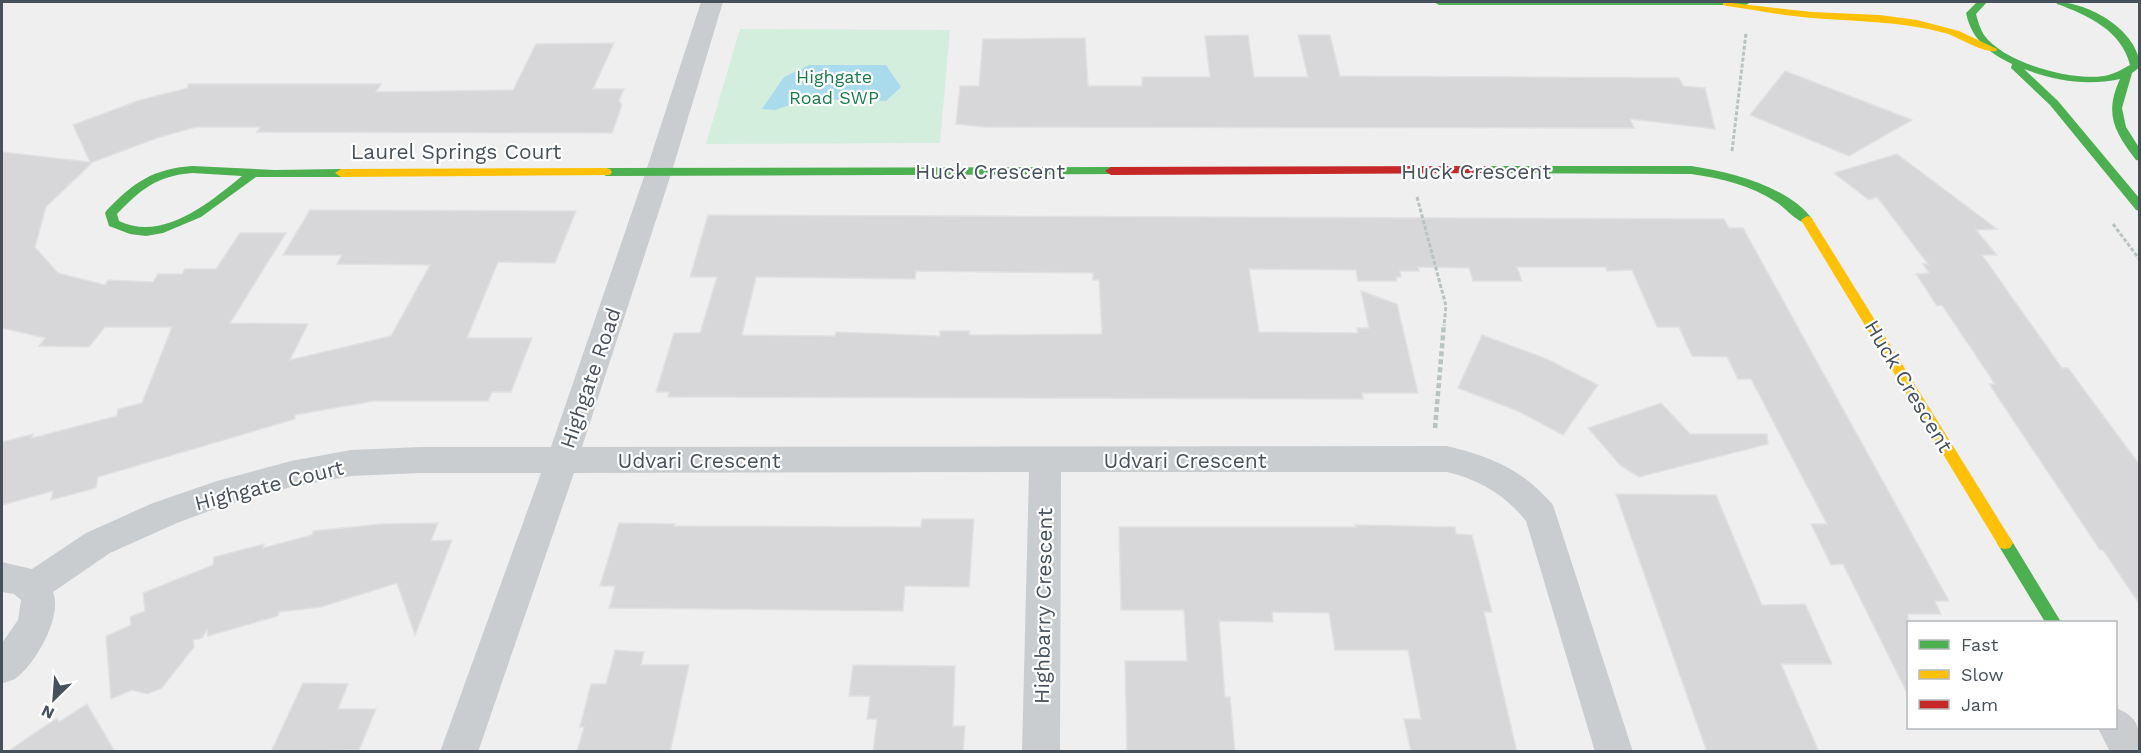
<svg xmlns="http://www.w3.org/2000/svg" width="2141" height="753" viewBox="0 0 2141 753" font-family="'Work Sans',sans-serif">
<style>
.green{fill:#d4eede}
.water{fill:#a9dbec}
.building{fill:#d7d7d9;stroke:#e0e1e2;stroke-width:1.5;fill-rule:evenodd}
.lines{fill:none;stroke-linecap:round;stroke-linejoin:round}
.path-far1{stroke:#b8c4c0;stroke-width:3;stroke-dasharray:4 2;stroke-linecap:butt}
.path{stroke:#b8c4c0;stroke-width:4.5;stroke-dasharray:5 3;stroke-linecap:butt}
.street{fill:#cacdd0;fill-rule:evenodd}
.fast{fill:#4caf50;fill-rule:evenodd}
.slow{fill:#ffc107;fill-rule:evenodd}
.jam{fill:#c62828;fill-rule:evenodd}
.labels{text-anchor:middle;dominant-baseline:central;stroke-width:4.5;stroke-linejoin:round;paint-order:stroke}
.far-park-label{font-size:18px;fill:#197b4c;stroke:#fff}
.street-label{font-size:21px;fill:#46515b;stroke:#fff}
</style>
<rect width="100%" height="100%" fill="#efefef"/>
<!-- green -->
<path class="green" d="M740 29 950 30 940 143 706 144Z"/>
<!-- water -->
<path class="water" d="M809 65H886L901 87 886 101 807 99 775 110 762 109 784 77Z"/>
<!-- building -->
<g class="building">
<path d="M1248 35 1254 77H1308L1298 35H1330L1340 76 1679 78 1683 86 1705 88 1715 129 1630 119 1634 128 985 127 956 124 960 86H979L983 39 1085 38 1088 86H1142V77H1210L1205 36Z"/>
<path d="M614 43 593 89H624L619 101 622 105 612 133 257 132 260 127H196L157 138 93 162 46 207 35 247 58 273 105 285 108 280 153 282 158 274H182L185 269H216L240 233H286L230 323 308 324 290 360 391 336 430 265 337 264 342 255H283L310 210 576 211 555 263 498 262 467 338H532L511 392H492L488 401H374L295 415V419L98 477 96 488 51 500 53 491 2 505V442L33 434 32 438 117 416 118 409 142 403 172 327H105L89 347 39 346 45 338 2 328V152L90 162 73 125 140 100 188 88V84H381L376 92 513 90 536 44Z"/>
<path d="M1785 71 1912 120 1849 156 1750 115Z"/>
<path d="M1897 154 1997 229 1976 230 1997 255H1982L2062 368H2068L2139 464V603L2103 550H2100L1989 384H1995L1942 305 1937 306 1916 274 1929 273 1923 264H1928L1877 197 1869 200 1834 173Z"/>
<path d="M708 215 1724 219 1729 228H1743L1949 601H1935L1941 614H1908V695L1843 564 1831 565 1811 524H1827L1751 379H1738L1727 357 1692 356 1679 327H1657L1632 270 1607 271 1606 267H1517L1522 281H1473L1469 268 1418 267 1419 271H1400L1401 277H1396L1397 281H1358L1356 270 1249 269 1259 332 1358 333 1357 328H1369L1361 291 1397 304 1418 393H1362L1363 399 668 397 669 392H656L674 333H700L717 277H690ZM916 271 1093 273V280H1099L1102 334 969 335 970 331H940V336L836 332 835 336 742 335 756 277 915 279Z"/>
<path d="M1482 335 1547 359 1598 385 1563 435 1518 411 1458 388Z"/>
<path d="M1661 403 1690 434H1767L1768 444 1639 477 1621 466 1588 428Z"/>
<path d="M1616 494 1716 495 1762 605 1805 604 1832 664H1781L1819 752H1707Z"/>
<path d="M922 519H974L969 587 905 586 903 611 609 608 615 586H600L619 523 675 524 674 526 921 527Z"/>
<path d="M438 523 431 541 452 540 415 635 397 583 321 607 279 612 278 616 208 636 207 630 202 638 193 640 194 647 162 688 147 694 132 690 111 699 106 636 131 625 130 617 145 611 143 593 213 565 214 557 264 544 263 548 312 535 313 531 382 524Z"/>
<path d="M1355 525 1455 527 1456 534 1472 535 1492 612H1484L1517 752H1411L1404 719H1421L1408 650H1335L1329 613 1272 612 1273 622 1219 621 1225 697H1230L1235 752H1127L1125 661H1187L1184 610H1121L1119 527H1356Z"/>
<path d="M615 650 644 652 641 665H689L670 752H577L584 727H580L591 684H606Z"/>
<path d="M853 665 955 666 953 726H965L963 752H873L877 719H867L870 696H849Z"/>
<path d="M303 683 348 684 338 709H376L359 750 271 752Z"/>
<path d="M87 704 115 752H7L57 718 59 722Z"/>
</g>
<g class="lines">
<!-- path-far1 -->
<g class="path-far1">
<path d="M1732 151 1746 33"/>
<path d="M1417 197 1446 306 1444 326"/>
<path d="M2113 224 2140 260"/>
</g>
<!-- path -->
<path class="path" d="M1435 428 1444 324"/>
<!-- street -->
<g class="street">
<path d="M701 2H723L672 171 582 447 1447 446C1492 457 1522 469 1553 505L1633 752H1595L1526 521C1505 495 1480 480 1447 472H1061L1060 752H1022L1029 472 574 473 478 752H440L541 473H420L351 476 291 487 220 507 177 523 110 553 53 592C63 616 35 665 15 679 11 681 5 682 2 684V643L18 620 21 600 14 594 2 592V562L32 569 86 533 153 503 217 481 291 461 351 450 420 447H551L646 171Z"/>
<path d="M2116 708C2139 717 2140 729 2140 752H2110L2098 728H2116Z"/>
</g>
<!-- fast -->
<g class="fast">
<path d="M1434 2H1751L1746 5H1439Z"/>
<path d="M1977 2H1987L1976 14C1978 21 1980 29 1984 35 2004 63 2071 81 2104 76 2114 74 2121 70 2130 65 2122 31 2088 15 2057 4L2056 2C2089 2 2139 31 2140 67L2132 73 2122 108 2126 127 2140 149V161L2136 160C2114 131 2104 114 2120 79 2087 86 2055 81 2024 69L2058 101 2140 199V211L2136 210 2050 105 2011 68 2012 64C1988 52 1972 40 1966 13Z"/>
<path d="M192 166 275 170 341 169 347 173 341 177H256L201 217 163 233 146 236 130 234 109 226 105 213 107 210C134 182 153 169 192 166ZM192 173 242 176C209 203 163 242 119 221L117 214C141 189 157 176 192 173Z"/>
<path d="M1491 166H1691C1731 172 1788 186 1813 220L1811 223C1799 226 1786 208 1776 202 1750 185 1721 178 1691 174L1487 173 1485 170Z"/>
<path d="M1111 167 1115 168 1117 171 1115 174 606 176 600 172 606 168Z"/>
<path d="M2005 537 2010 538 2061 622H2045L1997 543 2000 538Z"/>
</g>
<!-- slow -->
<g class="slow">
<path d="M1723 2 1812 12 1880 15 1917 20 1959 31 1997 49 1996 51C1982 53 1959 37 1945 33 1900 21 1859 22 1813 18 1784 16 1756 10 1727 6L1723 5Z"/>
<path d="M606 168 610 169 612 172 610 175 341 177 335 173 341 169Z"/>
<path d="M1807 216 1811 217 2010 538 2013 543 2010 548 2005 549 2000 548 1801 220Z"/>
</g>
<!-- jam -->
<path class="jam" d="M1491 166 1497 170 1495 173 1111 175 1105 171 1111 167Z"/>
</g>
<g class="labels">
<!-- far-park labels -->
<g class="far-park-label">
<text x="834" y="76">Highgate<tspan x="834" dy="21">Road SWP</tspan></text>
</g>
<!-- street labels -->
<g class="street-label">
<text x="456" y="151">Laurel Springs Court</text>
<text x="990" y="171">Huck Crescent</text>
<text x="1476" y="171">Huck Crescent</text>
<text transform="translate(590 378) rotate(-71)">Highgate Road</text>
<text transform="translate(1909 386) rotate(59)">Huck Crescent</text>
<text x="699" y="460">Udvari Crescent</text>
<text x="1185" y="460">Udvari Crescent</text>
<text transform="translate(269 485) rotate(-14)">Highgate Court</text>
<text transform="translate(1043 606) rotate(-89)">Highbarry Crescent</text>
</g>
</g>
<!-- border -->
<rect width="2141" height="753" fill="none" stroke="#46515b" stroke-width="6"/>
<!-- legend -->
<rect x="1907" y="621" width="210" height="108" fill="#ffffff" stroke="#b5b9bd" stroke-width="1.5"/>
<rect x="1919" y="640" width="30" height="9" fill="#4caf50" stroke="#b5b9bd" stroke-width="1.5"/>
<text x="1961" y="651" font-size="18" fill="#46515b">Fast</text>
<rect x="1919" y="670" width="30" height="9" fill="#ffc107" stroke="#b5b9bd" stroke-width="1.5"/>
<text x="1961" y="681" font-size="18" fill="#46515b">Slow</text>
<rect x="1919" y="700" width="30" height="9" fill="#c62828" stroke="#b5b9bd" stroke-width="1.5"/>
<text x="1961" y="711" font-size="18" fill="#46515b">Jam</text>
<!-- north arrow -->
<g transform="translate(54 699) rotate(205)" stroke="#ffffff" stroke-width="4.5" paint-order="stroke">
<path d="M0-4.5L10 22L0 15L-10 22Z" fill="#46515b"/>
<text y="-9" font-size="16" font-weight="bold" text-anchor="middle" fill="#46515b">N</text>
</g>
</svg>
